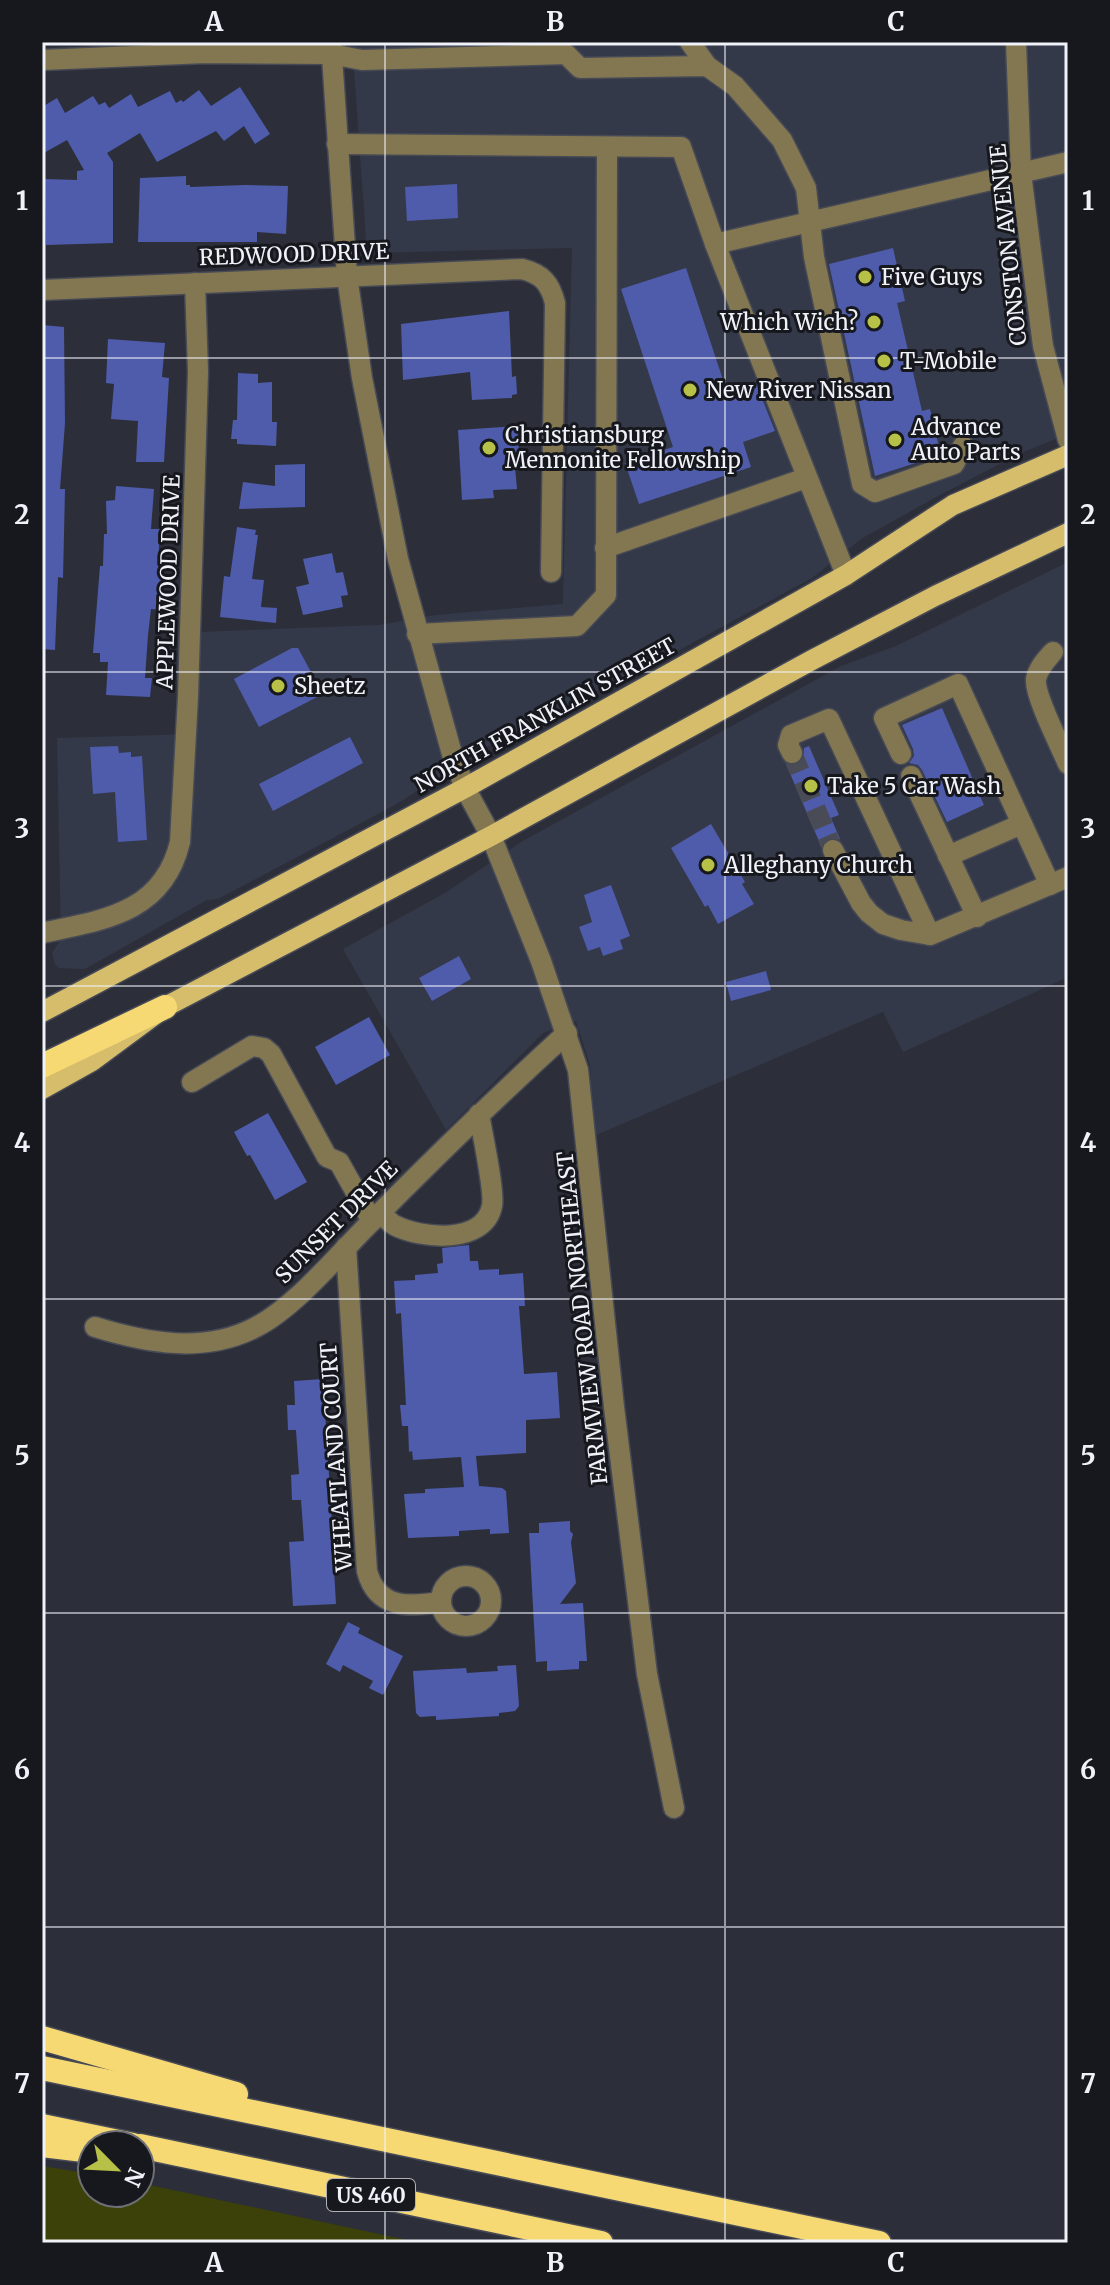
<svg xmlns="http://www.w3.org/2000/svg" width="1110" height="2285" viewBox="0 0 1110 2285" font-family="Merriweather,serif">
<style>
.built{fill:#343949}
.green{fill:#3b4108}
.building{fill:#4e5cab}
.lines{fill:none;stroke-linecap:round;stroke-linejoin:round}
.minor-tunnel{stroke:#494c57;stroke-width:20;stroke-dasharray:20 10;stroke-linecap:butt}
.minor-casing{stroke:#474a55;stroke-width:23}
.major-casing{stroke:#474a55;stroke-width:23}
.highway-casing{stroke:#474a55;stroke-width:27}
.minor{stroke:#837751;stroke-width:20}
.major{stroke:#d6bd6b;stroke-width:20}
.highway{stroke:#f7d974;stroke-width:24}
.grid{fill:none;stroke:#f0f2f9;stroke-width:2;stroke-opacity:0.55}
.poi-dot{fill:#b7c147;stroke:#16181d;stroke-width:3}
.labels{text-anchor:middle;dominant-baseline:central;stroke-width:6;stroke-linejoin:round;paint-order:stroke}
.shield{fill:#16181d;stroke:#afb1b7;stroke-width:2}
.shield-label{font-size:20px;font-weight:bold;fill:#f0f2f9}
.street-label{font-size:22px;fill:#f0f2f9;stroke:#16181d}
.poi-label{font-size:22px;fill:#f0f2f9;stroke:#16181d;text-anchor:start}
.neatline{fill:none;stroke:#f0f2f9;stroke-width:3}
.grid-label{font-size:26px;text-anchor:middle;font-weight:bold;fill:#f0f2f9}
</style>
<rect width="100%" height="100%" fill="#2c2f3a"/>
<!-- built -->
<g class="built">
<path d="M352 42H1068V434L1021 453 938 496 861 539 812 578 672 654 498 740 395 805 218 899 207 900 85 969 59 968 55 964 52 953 61 939 57 738 195 734 199 632 379 625 436 615 563 604 572 248 367 253Z"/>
<path d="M1068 562V977L903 1052 883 1012 594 1136 590 1065 576 1021 543 1033 446 1130 343 949 445 893 521 842 841 666 896 646Z"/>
</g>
<!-- green -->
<path class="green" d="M42 2166 92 2174V2193H140V2183L421 2243H42Z"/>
<!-- building -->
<g class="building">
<path d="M240 87 270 134 255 144 244 126 224 141 216 131 157 162 140 133 107 153 113 162V243L46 245 45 179 77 180V171L84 170 67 140 42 154V107L57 98 65 113 93 96 99 105 105 102 109 108 131 94 138 107 170 91 176 103 181 100 183 102 199 90 211 106Z"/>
<path d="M186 176V185H190V187L245 185 288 186 286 234 257 232V242H138L140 178Z"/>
<path d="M457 184 458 218 407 221 405 187Z"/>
<path d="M893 248 905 301 897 303 922 411 930 409 941 455 875 476 829 264Z"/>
<path d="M686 268 728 395 757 386 775 431 743 442 751 467 639 504 625 463 673 447 621 289Z"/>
<path d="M509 311 512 377 516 376 517 394 512 395V398L472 400 470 372 403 380 401 324Z"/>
<path d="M42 325 64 327 65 423 60 489H65L64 534 63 578 58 577 55 650 42 649Z"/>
<path d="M108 339 165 343 162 377 169 378 164 462H136L138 421 111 419 114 384 106 383Z"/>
<path d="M238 373 258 374V383L272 382V422H277L276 446 237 444V439H231L233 420H237Z"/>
<path d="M517 426 520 466 515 467 517 489 493 490 494 498 462 500 458 430Z"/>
<path d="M305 464V507L239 509 243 482 275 486V465Z"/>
<path d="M116 486 154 489 151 529H160L158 566 164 567 161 610 151 609 148 635 145 678H152L150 697 106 695 108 662H100V653H93L100 566H103L104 534H107L106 501 115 500Z"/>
<path d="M237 527 256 530 255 535H258L252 579 264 580 261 607 277 608 276 623 220 617 224 576 230 577Z"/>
<path d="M332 553 336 573 343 572 348 595 341 596 343 607 303 615 296 587 309 584 303 559Z"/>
<path d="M292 648H298L323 694 259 727 234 679Z"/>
<path d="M942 708 984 805 947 822 922 770 918 765 909 763 914 756 913 749 902 725Z"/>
<path d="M350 737 363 763 273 811 259 784Z"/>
<path d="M118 746 119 753 131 752V757L142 756 147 840 118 842 115 792 93 794 90 747Z"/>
<path d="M809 746 839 815 831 818 840 839 828 838 821 846 786 764H798L803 759 804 748Z"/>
<path d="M711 824 745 882 742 884 754 904 718 924 708 905 705 907 671 848Z"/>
<path d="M611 885 630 936 620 940 623 949 603 956 600 947 588 951 579 927 592 922 584 895Z"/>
<path d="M459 956 471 979 432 1001 419 978Z"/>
<path d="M766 971 771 990 731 1001 726 982Z"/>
<path d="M369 1017 390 1055 336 1085 315 1047Z"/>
<path d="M268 1113 307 1182 275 1200 250 1155 247 1156 234 1132Z"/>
<path d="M469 1245 470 1261H478L479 1270 499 1269V1275L523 1273 525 1306H519L524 1374 557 1372 560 1418 526 1420V1453L476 1456 479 1486 502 1488 506 1491 509 1533 490 1534V1529L474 1530 459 1531V1536L408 1538 404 1494 425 1493V1489L464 1487 461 1457 413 1460 412 1451 409 1452 408 1426H402L400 1405H406L401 1313 396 1314 394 1281 415 1280V1275L438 1273 437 1264 443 1263 442 1248Z"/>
<path d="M323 1379 333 1539 338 1538 339 1552 333 1553 336 1604 293 1606 289 1542 304 1541 301 1500H292L291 1475 299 1474 296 1430H288L287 1405H295L294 1381Z"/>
<path d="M570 1521V1531L573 1534 571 1542 576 1583 560 1604 583 1603 587 1661H579V1669L547 1671V1661L536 1662 529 1533H539V1523Z"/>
<path d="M348 1622 360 1628 358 1633 403 1656 383 1695 369 1688 373 1681 343 1665 340 1672 326 1664Z"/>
<path d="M516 1665 519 1706 515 1711 499 1713V1716L436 1720V1716L420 1717 416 1713 413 1671 466 1668 467 1673 482 1672 498 1671 497 1666Z"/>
</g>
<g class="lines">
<!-- minor-tunnel -->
<path class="minor-tunnel" d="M792 753 833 850"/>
<defs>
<g id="minor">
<path d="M331 42 347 276 362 378 398 559 452 754 465 788 491 836 541 961 578 1070 614 1407 647 1674 674 1808"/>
<path d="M690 42 707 66"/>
<path d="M1016 42 1021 173 1043 346 1068 440"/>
<path d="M42 60 205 53 331 54 362 60 566 54 580 68 707 66 735 86 782 140 806 188 814 257 862 484 875 492 954 464 963 446"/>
<path d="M337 144 681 147 715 244 846 575"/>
<path d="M715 244 1068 162"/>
<path d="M42 290 522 269C542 274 550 283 555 303L551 572"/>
<path d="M605 548 806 478"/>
<path d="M417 634 577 626 606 595 607 147"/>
<path d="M1053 652C1046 660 1038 668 1036 679 1034 695 1061 747 1068 764"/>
<path d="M792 753 788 745 791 735 829 719 930 935"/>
<path d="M901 754 884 718 958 684 1050 885"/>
<path d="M911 776 977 917"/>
<path d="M833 850 861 903 869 913 883 924 901 930 930 935 1068 877"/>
<path d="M948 856 1022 824"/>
<path d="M42 933C104 920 163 913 180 842L188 697 198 372 195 283"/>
<path d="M192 1082 252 1046 264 1048 271 1054 327 1157 339 1162 372 1221"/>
<path d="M380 1213C385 1217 389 1222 394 1225 421 1239 484 1245 492 1206 495 1192 482 1132 479 1114"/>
<path d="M346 1247 367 1571C377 1609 408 1607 441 1602"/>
<path d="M95 1327C147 1343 205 1354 256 1327 295 1307 337 1256 369 1224 433 1159 499 1095 567 1033"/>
<circle cx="466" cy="1601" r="25"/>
</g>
<g id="major">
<path d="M42 1012 465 788 846 575 953 505 1068 455"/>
<path d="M42 1089 92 1061 165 1007 491 836 812 660 935 596 1068 533"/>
</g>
<g id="highway">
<path d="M42 1066 165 1007"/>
<path d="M42 2038 236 2094"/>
<path d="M42 2068 879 2243"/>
<path d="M42 2126 133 2145"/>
<path d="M42 2145 92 2151"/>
<path d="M140 2146 601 2243"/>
</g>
</defs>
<!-- minor casing -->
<use href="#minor" class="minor-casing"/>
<!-- major casing -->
<use href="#major" class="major-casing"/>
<!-- highway casing -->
<use href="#highway" class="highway-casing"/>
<!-- minor -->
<use href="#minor" class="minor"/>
<!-- major -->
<use href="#major" class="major"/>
<!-- highway -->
<use href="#highway" class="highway"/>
</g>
<!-- grid -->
<path class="grid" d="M385 42V2243M725 42V2243M42 358H1068M42 672H1068M42 986H1068M42 1299H1068M42 1613H1068M42 1927H1068"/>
<!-- markers -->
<g class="poi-dot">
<circle cx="865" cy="277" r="8"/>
<circle cx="874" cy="322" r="8"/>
<circle cx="884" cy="361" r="8"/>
<circle cx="690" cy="390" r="8"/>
<circle cx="895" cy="440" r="8"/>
<circle cx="489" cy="448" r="8"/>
<circle cx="278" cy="686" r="8"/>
<circle cx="811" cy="786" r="8"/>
<circle cx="708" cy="865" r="8"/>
</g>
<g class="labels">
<!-- shield labels -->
<rect class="shield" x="327" y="2179" width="88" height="32" rx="6"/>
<g class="shield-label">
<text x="371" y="2195">US 460</text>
</g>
<!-- street labels -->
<g class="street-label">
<text transform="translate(1008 245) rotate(-96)">CONSTON AVENUE</text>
<text transform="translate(294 254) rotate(-2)">REDWOOD DRIVE</text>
<text transform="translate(168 582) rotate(-88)">APPLEWOOD DRIVE</text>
<text transform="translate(545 715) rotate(-29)">NORTH FRANKLIN STREET</text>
<text transform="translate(336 1222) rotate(-45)">SUNSET DRIVE</text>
<text transform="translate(582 1318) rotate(-96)">FARMVIEW ROAD NORTHEAST</text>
<text transform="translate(336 1457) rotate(-94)">WHEATLAND COURT</text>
</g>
<!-- poi labels -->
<g class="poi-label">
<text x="881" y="277">Five Guys</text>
<text x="858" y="322" text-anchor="end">Which Wich?</text>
<text x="900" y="361">T-Mobile</text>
<text x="706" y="390">New River Nissan</text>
<text x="911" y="427">Advance<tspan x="911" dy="25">Auto Parts</tspan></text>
<text x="505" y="435">Christiansburg<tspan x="505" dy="25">Mennonite Fellowship</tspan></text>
<text x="294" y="686">Sheetz</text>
<text x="827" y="786">Take 5 Car Wash</text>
<text x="724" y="865">Alleghany Church</text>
</g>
</g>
<!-- border -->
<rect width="1110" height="2285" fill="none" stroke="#16181d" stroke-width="88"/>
<!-- north arrow -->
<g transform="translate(116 2169) rotate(114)"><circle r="38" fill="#16181d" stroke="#6d6f75" stroke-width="2"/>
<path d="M0-6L14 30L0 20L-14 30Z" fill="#b7c147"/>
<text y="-12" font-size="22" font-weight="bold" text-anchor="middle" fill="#f0f2f9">N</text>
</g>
<rect x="44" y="44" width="1022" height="2197" class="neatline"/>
<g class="grid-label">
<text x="214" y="31">A</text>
<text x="555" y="31">B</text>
<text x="896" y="31">C</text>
<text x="22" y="210">1</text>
<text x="1088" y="210">1</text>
<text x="22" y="524">2</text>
<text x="1088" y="524">2</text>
<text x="22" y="838">3</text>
<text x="1088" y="838">3</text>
<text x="22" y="1152">4</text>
<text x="1088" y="1152">4</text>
<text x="22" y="1465">5</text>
<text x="1088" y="1465">5</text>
<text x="22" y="1779">6</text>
<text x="1088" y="1779">6</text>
<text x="22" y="2093">7</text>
<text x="1088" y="2093">7</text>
<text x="214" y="2272">A</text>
<text x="555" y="2272">B</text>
<text x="896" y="2272">C</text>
</g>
</svg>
